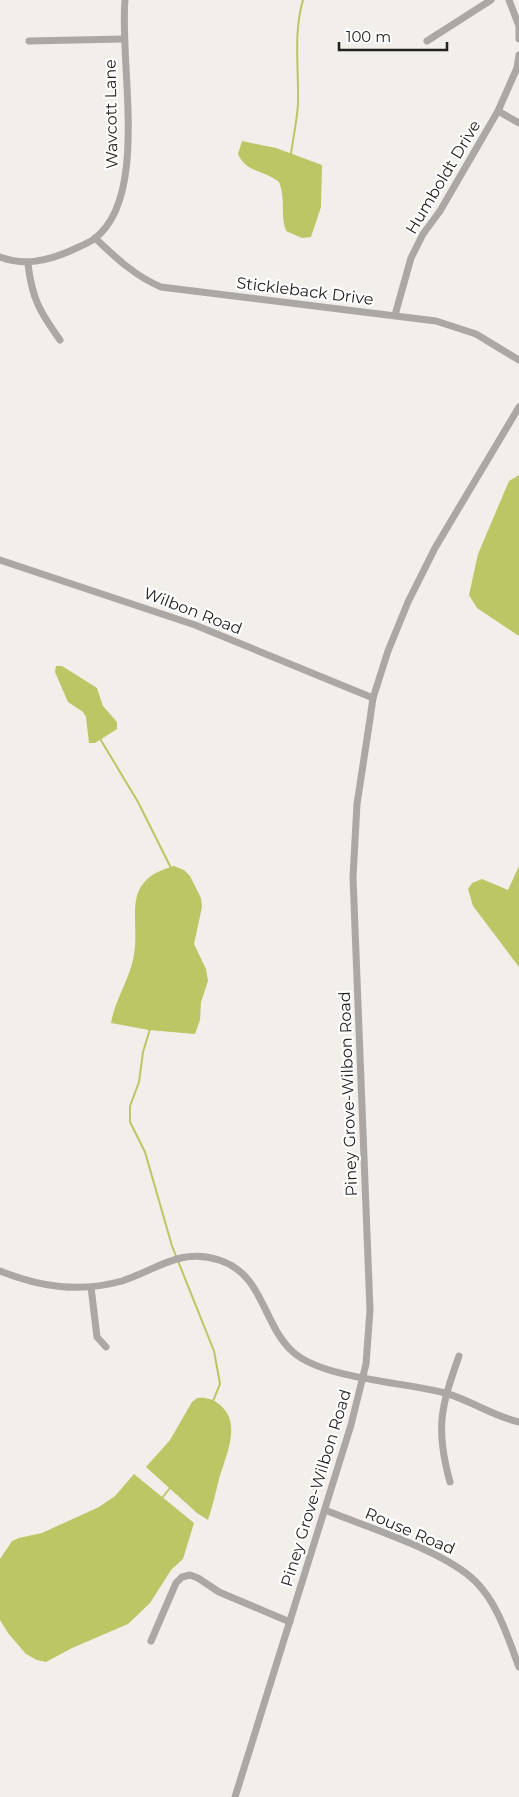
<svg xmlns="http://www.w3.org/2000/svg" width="519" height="1797" viewBox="0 0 519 1797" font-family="Montserrat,sans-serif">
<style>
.water{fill:#bac764}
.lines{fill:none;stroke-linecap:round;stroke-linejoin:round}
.stream{stroke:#bac764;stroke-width:2}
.minor{stroke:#aaa7a5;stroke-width:7}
.labels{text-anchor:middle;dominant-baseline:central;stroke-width:4.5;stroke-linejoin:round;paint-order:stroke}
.street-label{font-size:16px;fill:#22211f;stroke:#fff}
</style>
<rect width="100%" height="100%" fill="#f2eee9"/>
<!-- water -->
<g class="water">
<path d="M242 141 276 148 322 165 321 207 311 237 302 238 286 231C280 215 286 198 279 182 265 170 246 173 238 154Z"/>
<path d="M519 475V636L477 608 469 595 478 554 509 481Z"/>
<path d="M56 666H62L97 688 103 706 117 722V729L95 743H89L86 717 83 712 68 702 55 672Z"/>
<path d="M174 866 184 870 190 876 201 898 202 907 194 944 206 969 208 981 201 1002 200 1020 195 1034 149 1030 111 1023C115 1001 126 985 132 964 144 922 115 882 174 866Z"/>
<path d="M519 866V967L473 906 468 889 472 883 482 879 508 890Z"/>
<path d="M197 1398C204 1397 213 1399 219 1404 244 1424 224 1458 218 1483 215 1495 212 1508 208 1520L197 1513 146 1467 170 1440 192 1402Z"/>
<path d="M134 1474 194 1523 183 1559 171 1570 150 1603 128 1624 72 1648 46 1662 37 1660 26 1654 8 1633 0 1620V1559L12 1541 19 1538 42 1533 99 1507 115 1496Z"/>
</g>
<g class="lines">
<!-- stream -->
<g class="stream">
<path d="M291 154C293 138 297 121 298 104 299 70 293 34 303 0"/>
<path d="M99 737 138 802 171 868"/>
<path d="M150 1029 143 1052 139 1082 130 1106V1122L145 1152 172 1246 214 1351 220 1384 213 1401"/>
<path d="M162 1498 170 1488"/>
</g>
<!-- minor -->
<g class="minor">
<path d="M509 0 519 26V39"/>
<path d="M29 41 123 39"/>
<path d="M427 41 491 0"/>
<path d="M498 111 519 123"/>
<path d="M95 238C116 258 135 276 161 287L436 321 476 334 519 360"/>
<path d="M0 257C24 266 47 261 70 251 78 247 87 244 94 239 150 198 119 63 125 0"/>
<path d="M28 264C32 299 40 312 60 340"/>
<path d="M395 315 411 258 423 234 440 211 498 111 517 68 519 55"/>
<path d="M0 560 195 625 373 698"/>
<path d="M0 1271C40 1287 79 1293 122 1281 156 1270 181 1247 219 1260 264 1274 262 1324 293 1352 323 1379 404 1382 445 1393 470 1400 493 1416 519 1422"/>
<path d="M91 1287 97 1337 106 1347"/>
<path d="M450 1482C435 1428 441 1407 459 1356"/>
<path d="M325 1510C366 1527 446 1551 476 1582 498 1604 508 1638 519 1667"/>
<path d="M151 1641 176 1583 182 1577 190 1575 198 1578 219 1592 290 1622"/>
<path d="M235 1797 351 1425 366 1364 370 1310 353 877 357 804 370 719 373 698 388 651 408 602 435 548 519 407"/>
</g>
</g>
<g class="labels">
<!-- street labels -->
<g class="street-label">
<text transform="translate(111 114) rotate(-91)">Wavcott Lane</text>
<text transform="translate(443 177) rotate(-59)">Humboldt Drive</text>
<text transform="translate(305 291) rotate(7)">Stickleback Drive</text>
<text transform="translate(193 611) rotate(21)">Wilbon Road</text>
<text transform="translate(348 1094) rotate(-92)">Piney Grove-Wilbon Road</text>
<text transform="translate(316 1488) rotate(-73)">Piney Grove-Wilbon Road</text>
<text transform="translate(410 1531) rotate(23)">Rouse Road</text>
</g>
</g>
<!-- scale -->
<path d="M339 42v8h108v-8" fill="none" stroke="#22211f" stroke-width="2.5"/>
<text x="346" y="42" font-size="15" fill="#22211f" stroke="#ffffff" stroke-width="4" paint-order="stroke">100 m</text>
</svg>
